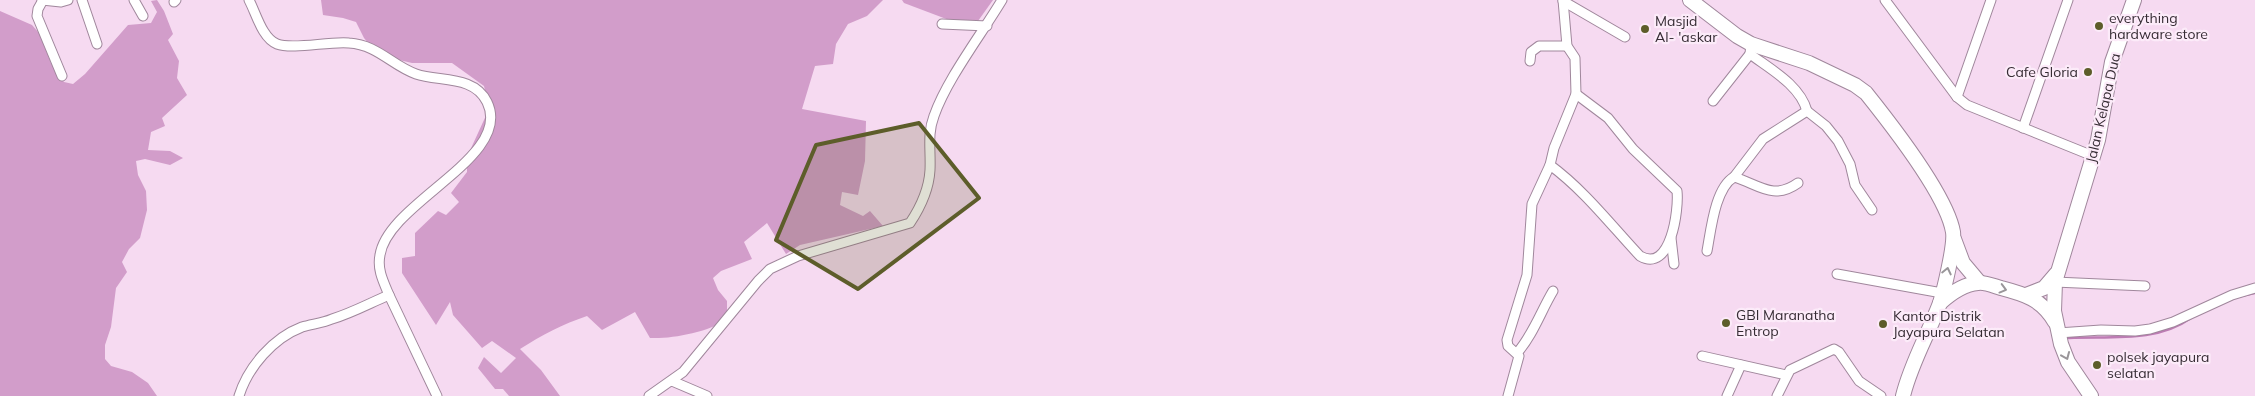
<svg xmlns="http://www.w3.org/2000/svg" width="2255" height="396" viewBox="0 0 2255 396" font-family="Mulish,sans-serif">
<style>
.green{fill:#d29dca}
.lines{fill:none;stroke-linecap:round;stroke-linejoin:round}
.stream{stroke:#bd7cb4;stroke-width:2.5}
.minor-casing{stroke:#a0879c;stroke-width:11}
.trunk-casing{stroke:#a0879c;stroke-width:16}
.minor{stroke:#fff;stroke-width:9}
.trunk{stroke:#fff;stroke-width:14}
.oneway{stroke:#9a969a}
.marked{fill:#5d5d2a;fill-opacity:0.2;stroke:#5d5d2a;stroke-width:4;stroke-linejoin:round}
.poi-dot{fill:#5d5d2a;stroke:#fcebf9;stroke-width:2}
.labels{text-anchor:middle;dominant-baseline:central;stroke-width:4.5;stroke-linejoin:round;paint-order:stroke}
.poi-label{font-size:14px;fill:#362c34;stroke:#fcebf9;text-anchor:start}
.street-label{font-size:14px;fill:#362c34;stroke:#fcebf9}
</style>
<rect width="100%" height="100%" fill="#f6daf1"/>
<!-- green -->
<g class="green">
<path d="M157 0 164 11 173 34 168 40 179 61 177 78 187 95 162 118 165 126 151 132 148 150 170 151 183 158 170 165 145 159 136 161 138 175 146 191 147 210 140 238 129 249 122 262 127 272 116 288 111 327 105 345V359L111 366 132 372 148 383 157 396H0V11L32 25 39 33 51 63 64 82 73 84 85 74 128 25 151 23 157 12 151 1Z"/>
<path d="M321 0H883L867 16 848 24 836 44 833 64 815 66 802 109 866 121 865 161 858 195 842 192 840 205 863 216 870 211 883 226 800 245 786 254 767 223 744 242 752 259 721 271 713 278 718 290 727 301V320C707 332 673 339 650 338L635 312 602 330 587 316C563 324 542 335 520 349L541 370 560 396H509L503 389H495L478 368 484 357 501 373 516 358 492 341 482 348 453 315 450 302 436 325 402 273V258L415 256V233L438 211 446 215 459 202 451 193 467 172V157L489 109 484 86 452 63H412L378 55 364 38 356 22 343 18 323 15Z"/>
<path d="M902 0H993L978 21 949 20 904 3Z"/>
</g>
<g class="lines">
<!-- stream -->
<g class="stream">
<path d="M2241 296 2255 293"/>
<path d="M2069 338C2110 336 2156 343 2191 318"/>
</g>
<defs>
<g id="minor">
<path d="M42 0 61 2 68 0"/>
<path d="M43 0 38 9 37 16 62 76"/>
<path d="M82 0 97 44"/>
<path d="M134 0 143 16"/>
<path d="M1885 0 1957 97 1967 105 2093 156"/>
<path d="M1563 1 1625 37"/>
<path d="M174 2 176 0"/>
<path d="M942 24 987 26"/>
<path d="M1530 61 1531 52 1539 46H1567"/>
<path d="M1957 97 1991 0"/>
<path d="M1713 101 1750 54"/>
<path d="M1807 111 1826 126 1838 141 1850 164 1855 185 1872 210"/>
<path d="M2023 128 2068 0"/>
<path d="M1550 165C1585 191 1610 224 1640 256 1671 274 1679 209 1677 191L1633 149 1608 118 1576 94"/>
<path d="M1734 177 1763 139 1807 111C1800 85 1770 69 1750 54L1751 44"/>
<path d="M1671 238 1674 264"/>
<path d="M1707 251C1711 230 1715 188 1734 177 1758 184 1773 201 1798 183"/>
<path d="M1837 274 1942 293"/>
<path d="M2055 282 2145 286"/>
<path d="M389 295 437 396"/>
<path d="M2058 333 2101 330 2135 331 2150 329 2173 322 2232 295 2255 288"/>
<path d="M1517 353C1533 335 1541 311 1553 291"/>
<path d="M1702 356 1786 375"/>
<path d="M672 381 707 396"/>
<path d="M239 396C248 367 273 338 302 327 312 324 323 323 332 319 352 313 370 303 389 295 383 281 377 269 380 255 388 202 514 157 487 102 474 75 439 82 416 74 391 65 378 45 349 43 329 41 293 50 277 44 262 38 256 13 249 0"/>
<path d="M649 396 683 372 758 281 770 269 798 256 910 223C920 208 929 188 930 170 931 151 927 134 934 116 947 79 981 35 1002 0"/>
<path d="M1508 396 1519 356 1508 346 1507 340 1527 275 1532 204 1550 165 1554 148 1576 94 1575 58 1567 46 1563 0"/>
<path d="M1727 396 1741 365"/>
<path d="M1777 396 1790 370 1834 349 1839 352 1859 381 1881 396"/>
</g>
<g id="trunk">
<path d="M1690 0 1737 36 1751 44 1809 63 1855 85 1866 93C1890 123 1947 196 1953 232 1955 245 1944 290 1940 303 1928 335 1911 363 1903 396"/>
<path d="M1954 239 1963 263 1979 282"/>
<path d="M2026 295 2044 288 2056 274"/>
<path d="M1940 303C1950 294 1964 284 1978 283 1985 282 1994 286 2001 288 2024 294 2042 299 2055 322"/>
<path d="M2091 396 2068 362 2061 344 2054 311 2055 282 2098 140 2112 62 2134 0"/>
</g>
</defs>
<!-- minor casing -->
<use href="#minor" class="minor-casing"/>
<!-- trunk casing -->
<use href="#trunk" class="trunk-casing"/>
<!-- minor -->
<use href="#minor" class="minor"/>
<!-- trunk -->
<use href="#trunk" class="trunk"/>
</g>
<!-- one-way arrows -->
<defs><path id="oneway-chevron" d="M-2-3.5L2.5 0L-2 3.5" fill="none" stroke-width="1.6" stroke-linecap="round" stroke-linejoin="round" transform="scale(1.25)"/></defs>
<g class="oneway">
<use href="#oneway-chevron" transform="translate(1947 271) rotate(-77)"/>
<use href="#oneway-chevron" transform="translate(2003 289) rotate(15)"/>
<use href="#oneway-chevron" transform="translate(2066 356) rotate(67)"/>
</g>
<!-- marked area -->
<path class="marked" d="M919 123 979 198 858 289 776 240 816 145Z"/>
<!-- markers -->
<g class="poi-dot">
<circle cx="2099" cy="26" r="5"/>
<circle cx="1645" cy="29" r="5"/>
<circle cx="2088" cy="72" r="5"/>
<circle cx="1726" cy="323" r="5"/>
<circle cx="1883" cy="324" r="5"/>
<circle cx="2097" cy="365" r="5"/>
</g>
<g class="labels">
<!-- poi labels -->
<g class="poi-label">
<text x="2109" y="18">everything<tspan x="2109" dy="16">hardware store</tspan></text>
<text x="1655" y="21">Masjid<tspan x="1655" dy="16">Al- 'askar</tspan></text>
<text x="2078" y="72" text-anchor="end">Cafe Gloria</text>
<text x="1736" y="315">GBI Maranatha<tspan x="1736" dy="16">Entrop</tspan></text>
<text x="1893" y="316">Kantor Distrik<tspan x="1893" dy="16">Jayapura Selatan</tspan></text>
<text x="2107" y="357">polsek jayapura<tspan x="2107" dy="16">selatan</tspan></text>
</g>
<!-- street labels -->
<g class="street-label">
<text transform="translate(2103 108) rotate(-77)">Jalan Kelapa Dua</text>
</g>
</g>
</svg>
